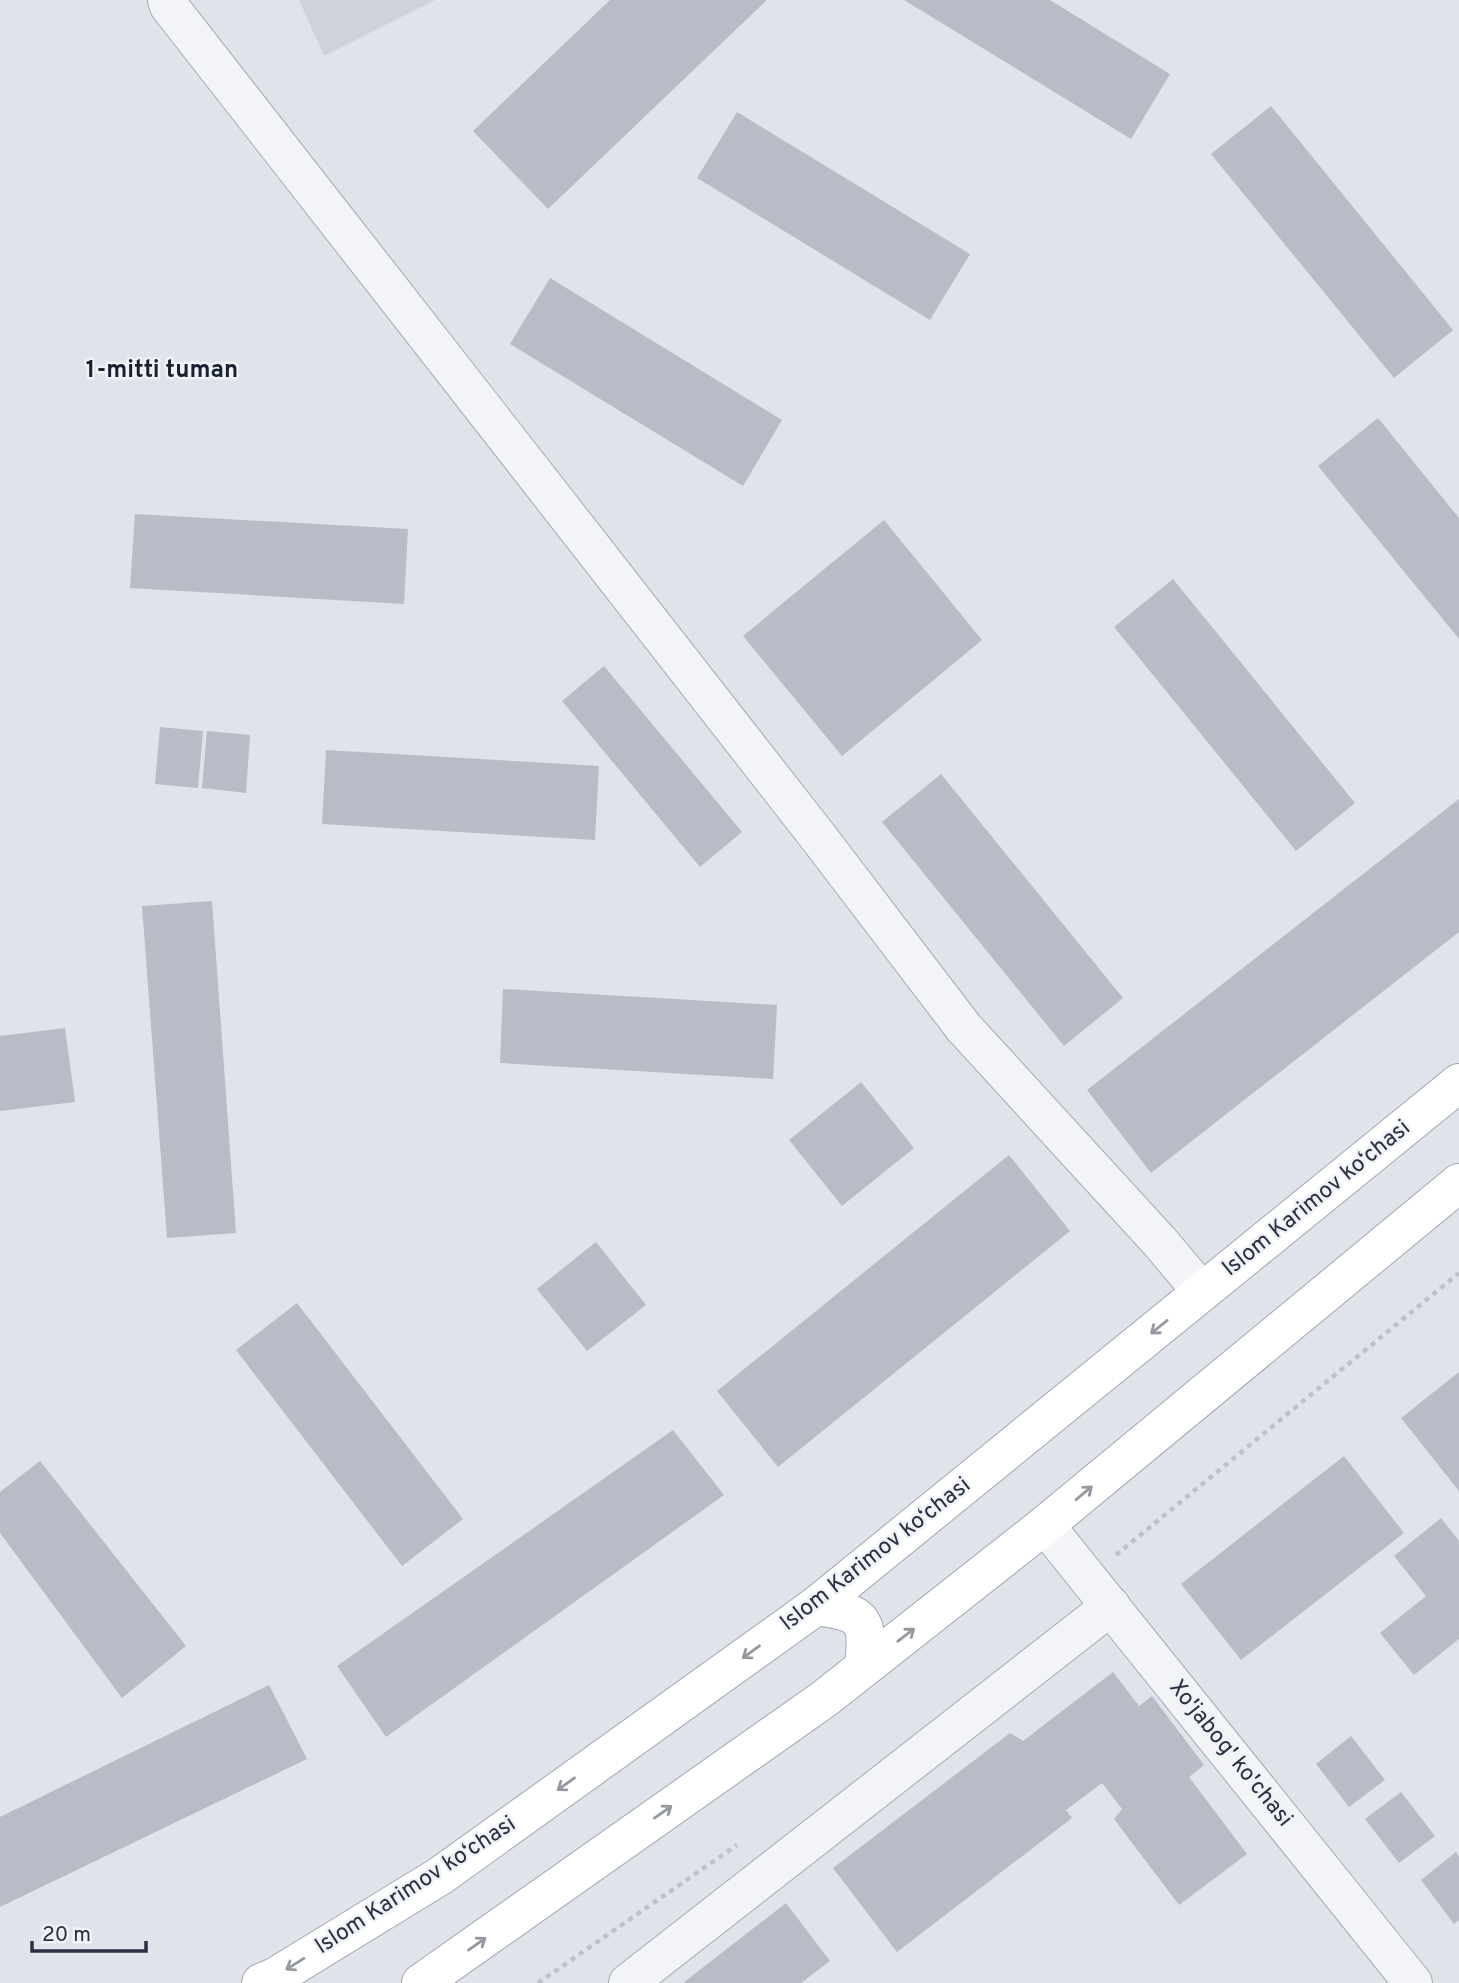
<svg xmlns="http://www.w3.org/2000/svg" width="1459" height="1983" viewBox="0 0 1459 1983" font-family="Overpass,sans-serif">
<style>
.built{fill:#ced2db}
.building{fill:#b7bcc6}
.lines{fill:none;stroke-linecap:round;stroke-linejoin:round}
.minor-casing{stroke:#a5aab3;stroke-width:40}
.major-casing{stroke:#9ea7b6;stroke-width:40}
.path{stroke:#bec1c8;stroke-width:4.5;stroke-dasharray:5 5;stroke-linecap:butt}
.minor{stroke:#f3f4f7;stroke-width:38}
.major{stroke:#fff;stroke-width:38}
.oneway{stroke:#9498a0}
.labels{text-anchor:middle;dominant-baseline:central;stroke-width:5;stroke-linejoin:round;paint-order:stroke}
.street-label{font-size:23px;fill:#283041;stroke:#eff2f7}
.neighbourhood-label{font-size:24px;font-weight:bold;fill:#1a2132;stroke:#eff2f7}
</style>
<rect width="100%" height="100%" fill="#e0e3e9"/>
<!-- built -->
<path class="built" d="M299 0H435L324 56Z"/>
<!-- building -->
<g class="building">
<path d="M610 0H767L548 209 473 131Z"/>
<path d="M904 0H1050L1170 74 1131 139Z"/>
<path d="M1271 106 1453 330 1394 378 1211 154Z"/>
<path d="M737 112 970 254 930 320 697 178Z"/>
<path d="M550 278 782 420 743 486 510 344Z"/>
<path d="M1378 418 1459 518V639L1318 466Z"/>
<path d="M135 514 408 529 404 604 130 588Z"/>
<path d="M884 520 982 640 842 756 743 636Z"/>
<path d="M1173 579 1355 803 1296 851 1114 627Z"/>
<path d="M604 666 742 832 700 867 562 701Z"/>
<path d="M160 727 203 731 198 788 155 784Z"/>
<path d="M207 731 250 735 246 793 202 788Z"/>
<path d="M326 750 599 766 595 840 322 824Z"/>
<path d="M941 774 1123 998 1064 1046 882 822Z"/>
<path d="M1459 799V932L1151 1173 1087 1090Z"/>
<path d="M212 901 236 1233 167 1238 142 906Z"/>
<path d="M503 989 777 1005 773 1079 500 1063Z"/>
<path d="M65 1028 75 1102 0 1111V1036Z"/>
<path d="M861 1082 914 1148 842 1206 789 1140Z"/>
<path d="M1009 1155 1070 1231 778 1467 717 1391Z"/>
<path d="M596 1242 646 1305 587 1351 537 1289Z"/>
<path d="M297 1303 463 1519 402 1566 236 1350Z"/>
<path d="M1459 1372V1491L1401 1418Z"/>
<path d="M673 1430 724 1495 386 1737 337 1666Z"/>
<path d="M1344 1456 1404 1533 1241 1660 1181 1584Z"/>
<path d="M40 1461 186 1646 122 1698 0 1533V1492Z"/>
<path d="M1441 1518 1459 1541V1639L1414 1675 1380 1633 1426 1596 1394 1556Z"/>
<path d="M1113 1672 1139 1706 1152 1696 1204 1765 1189 1777 1247 1854 1179 1905 1114 1819 1122 1809 1102 1783 1066 1810 1072 1818 897 1952 833 1868 1010 1733 1023 1741Z"/>
<path d="M269 1685 307 1759 0 1907V1817Z"/>
<path d="M1351 1736 1385 1780 1349 1807 1316 1764Z"/>
<path d="M1401 1792 1435 1836 1399 1863 1365 1819Z"/>
<path d="M1456 1852 1459 1856V1920L1454 1924 1421 1880Z"/>
<path d="M786 1903 830 1961 801 1983H683Z"/>
</g>
<g class="lines">
<defs>
<g id="minor">
<path d="M167 0 169 6 819 838 964 1028 1160 1242 1202 1292"/>
<path d="M1045 1525 1413 1983"/>
<path d="M628 1983 1111 1606"/>
</g>
<g id="major">
<path d="M816 1606C864 1613 869 1618 864 1667"/>
<path d="M261 1983 275 1977 440 1876 816 1606 1459 1083"/>
<path d="M421 1983 824 1699 1045 1525 1459 1183"/>
</g>
</defs>
<!-- minor casing -->
<use href="#minor" class="minor-casing"/>
<!-- major casing -->
<use href="#major" class="major-casing"/>
<!-- path -->
<g class="path">
<path d="M1116 1555 1459 1273"/>
<path d="M538 1983 737 1845"/>
</g>
<!-- minor -->
<use href="#minor" class="minor"/>
<!-- major -->
<use href="#major" class="major"/>
</g>
<!-- one-way arrows -->
<defs><path id="oneway-shaft" d="M-6 0H5M1.5-3L5.5 0L1.5 3" fill="none" stroke-width="1.6" stroke-linecap="round" stroke-linejoin="round" transform="scale(1.75)"/></defs>
<g class="oneway">
<use href="#oneway-shaft" transform="translate(1159 1327) rotate(141)"/>
<use href="#oneway-shaft" transform="translate(1084 1493) rotate(-40)"/>
<use href="#oneway-shaft" transform="translate(906 1635) rotate(-38)"/>
<use href="#oneway-shaft" transform="translate(751 1652) rotate(144)"/>
<use href="#oneway-shaft" transform="translate(566 1784) rotate(144)"/>
<use href="#oneway-shaft" transform="translate(663 1812) rotate(-35)"/>
<use href="#oneway-shaft" transform="translate(477 1944) rotate(-35)"/>
<use href="#oneway-shaft" transform="translate(295 1964) rotate(148)"/>
</g>
<g class="labels">
<!-- street labels -->
<g class="street-label">
<text transform="translate(1317 1199) rotate(-39)">Islom Karimov ko‘chasi</text>
<text transform="translate(876 1555) rotate(-38)">Islom Karimov ko‘chasi</text>
<text transform="translate(1230 1754) rotate(51)">Xo'jabog' ko'chasi</text>
<text transform="translate(416 1886) rotate(-33)">Islom Karimov ko‘chasi</text>
</g>
<!-- neighbourhood labels -->
<g class="neighbourhood-label">
<text x="162" y="371">1-mitti tuman</text>
</g>
</g>
<!-- scale -->
<path d="M32 1941v10h114v-10" fill="none" stroke="#283041" stroke-width="3.5"/>
<text x="42" y="1941" font-size="21" fill="#283041" stroke="#eff2f7" stroke-width="5" paint-order="stroke">20 m</text>
</svg>
